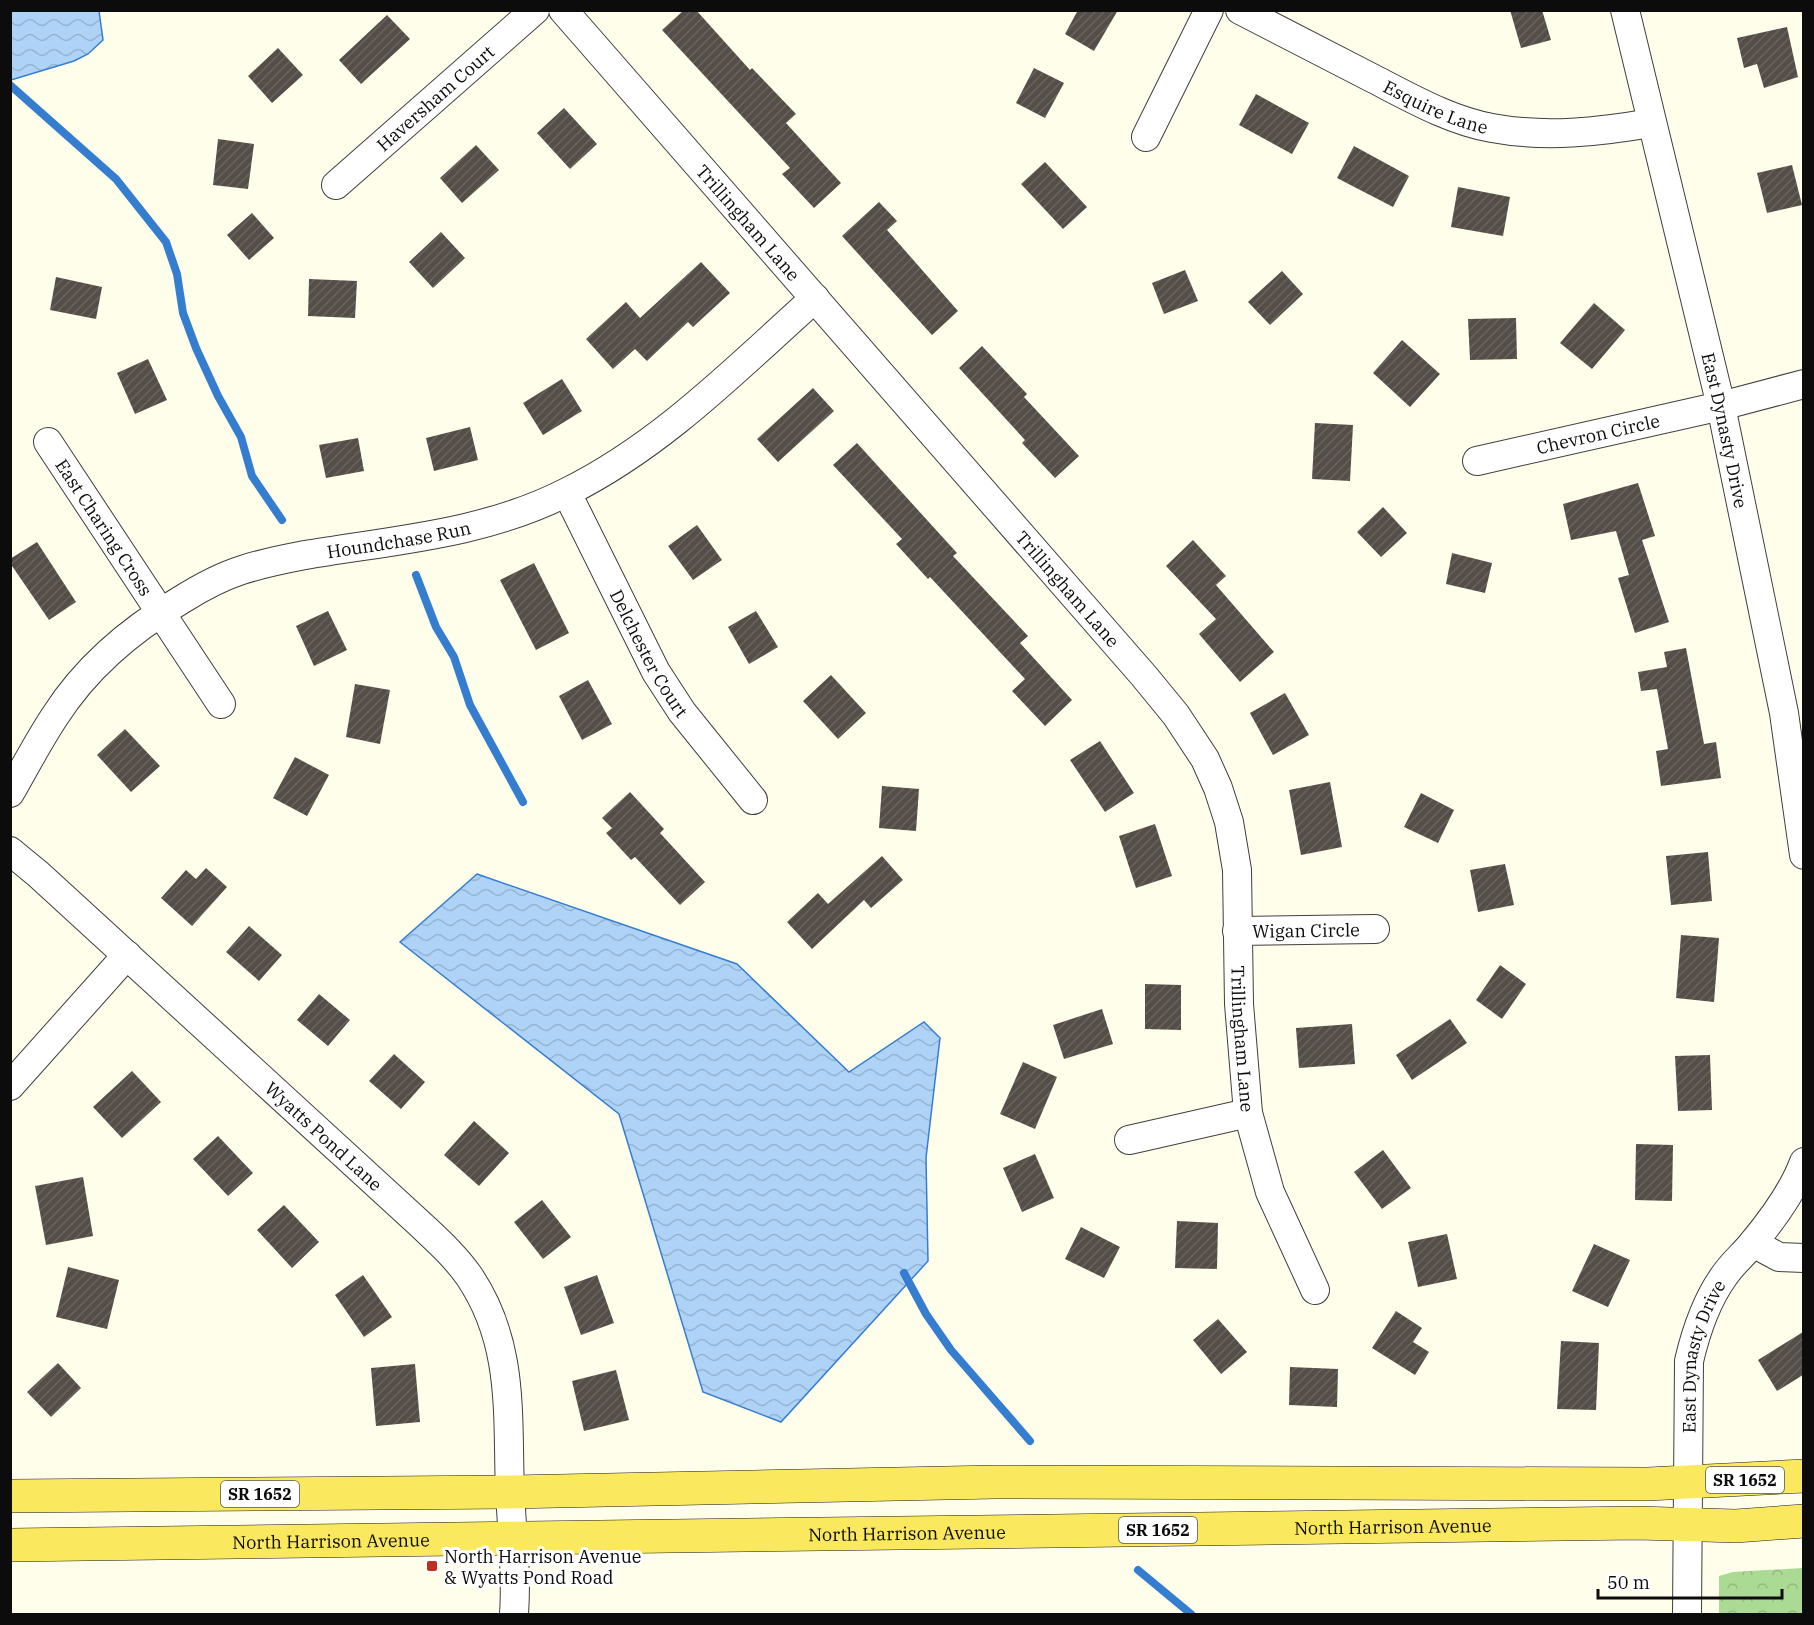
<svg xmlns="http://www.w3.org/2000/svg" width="1814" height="1625" viewBox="0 0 1814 1625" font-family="'IBM Plex Serif',serif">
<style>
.forest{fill:url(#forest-crowns)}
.water{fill:url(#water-waves);stroke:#357ecf;stroke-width:1.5}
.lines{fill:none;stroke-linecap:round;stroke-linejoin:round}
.stream{stroke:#357ecf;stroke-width:8}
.building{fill:url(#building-hatch)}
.street-casing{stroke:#3f3f3f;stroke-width:30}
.primary-casing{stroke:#1d1d1d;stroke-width:34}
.street{stroke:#fff;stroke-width:28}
.primary{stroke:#fae85f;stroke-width:33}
.poi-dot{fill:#bd2f23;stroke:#fff;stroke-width:2}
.labels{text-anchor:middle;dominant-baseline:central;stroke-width:6;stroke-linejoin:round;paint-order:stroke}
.shield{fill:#fff;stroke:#555;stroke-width:1.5}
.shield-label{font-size:16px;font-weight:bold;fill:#0c0c0c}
.street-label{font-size:18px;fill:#0c0c0c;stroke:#fff}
.poi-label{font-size:18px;fill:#0c0c0c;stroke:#fff;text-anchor:start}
</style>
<defs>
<pattern id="forest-crowns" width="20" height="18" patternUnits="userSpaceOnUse" patternTransform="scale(1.5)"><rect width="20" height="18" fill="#aada94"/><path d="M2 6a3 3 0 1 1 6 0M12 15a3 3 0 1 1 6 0" fill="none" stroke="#91ba7e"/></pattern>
<pattern id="water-waves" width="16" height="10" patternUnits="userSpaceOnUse" patternTransform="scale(1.5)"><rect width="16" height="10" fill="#afd3f7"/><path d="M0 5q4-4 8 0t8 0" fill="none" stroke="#95b4d3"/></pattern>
<pattern id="building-hatch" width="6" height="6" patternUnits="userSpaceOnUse" patternTransform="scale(1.5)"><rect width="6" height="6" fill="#554e48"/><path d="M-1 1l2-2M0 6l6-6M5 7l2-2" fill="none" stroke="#68635e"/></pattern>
</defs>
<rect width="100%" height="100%" fill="#fffeeb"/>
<!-- forest -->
<path class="forest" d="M1803 1568V1614H1719V1576L1733 1572Z"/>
<!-- water -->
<g class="water">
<path d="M11 10 99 11 103 40 88 54 74 61 11 80Z"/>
<path d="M477 874 737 964 849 1072 924 1022 940 1038 926 1158 928 1261 781 1422 703 1392 619 1114 400 942Z"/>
</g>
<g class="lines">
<!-- stream -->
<g class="stream">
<path d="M10 85 116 179 166 242 177 274 183 313 196 348 218 396 241 437 252 476 282 520"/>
<path d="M416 575 436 627 454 657 470 705 523 802"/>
<path d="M904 1273 926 1314 951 1350 1030 1441"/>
<path d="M1138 1570 1191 1614"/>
</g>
</g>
<!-- building -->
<g class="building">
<path d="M684 10H696L750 70 752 68 796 114 786 123 841 183 814 208 782 174 790 168 662 30Z"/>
<path d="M1078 10H1118L1094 51 1065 34Z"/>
<path d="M1510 10H1542L1551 40 1521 48Z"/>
<path d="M387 15 410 39 361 84 339 60Z"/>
<path d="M1787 27 1798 77 1764 88 1757 64 1744 68 1737 38Z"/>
<path d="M278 48 303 75 272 103 248 76Z"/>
<path d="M1034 68 1064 83 1045 118 1016 103Z"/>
<path d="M1256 94 1309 123 1292 154 1239 125Z"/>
<path d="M564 108 597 144 570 169 537 133Z"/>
<path d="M218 139 254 144 248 189 213 185Z"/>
<path d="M476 145 499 170 462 203 440 178Z"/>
<path d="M1354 146 1409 176 1393 207 1337 178Z"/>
<path d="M1045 162 1087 207 1063 229 1021 184Z"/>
<path d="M1792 165 1802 205 1767 213 1757 173Z"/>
<path d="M1458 187 1510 197 1503 236 1451 227Z"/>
<path d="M879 202 897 221 887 230 958 311 932 335 842 236Z"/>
<path d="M252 213 274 238 249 260 227 235Z"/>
<path d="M441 232 465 258 433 288 409 262Z"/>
<path d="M701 262 730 293 693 327 688 322 647 361 635 349 613 369 586 339 626 302 640 318Z"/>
<path d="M1185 270 1198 301 1164 314 1152 283Z"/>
<path d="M1282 271 1303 294 1270 325 1248 302Z"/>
<path d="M56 277 102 287 96 319 50 310Z"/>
<path d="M309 279 357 281 355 318 308 316Z"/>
<path d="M1594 303 1625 330 1592 369 1560 343Z"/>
<path d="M1516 318 1517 359 1470 360 1468 319Z"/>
<path d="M1402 340 1440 374 1410 407 1373 373Z"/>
<path d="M982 346 1027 394 1024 397 1079 456 1055 478 1022 443 1025 440 959 368Z"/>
<path d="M148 359 167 400 135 414 117 373Z"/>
<path d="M562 379 582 411 543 435 523 403Z"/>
<path d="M813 388 834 411 778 462 757 439Z"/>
<path d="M1315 423 1353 425 1350 481 1312 479Z"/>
<path d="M470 427 478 460 434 471 426 438Z"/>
<path d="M358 438 364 471 326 478 319 445Z"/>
<path d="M857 443 957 553 953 556 1028 636 1020 643 1072 700 1045 726 1012 691 1025 679 930 577 928 579 896 544 902 539 833 465Z"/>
<path d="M1638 483 1655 536 1642 540 1669 622 1635 633 1618 578 1629 575 1616 531 1571 540 1563 504Z"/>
<path d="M1383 507 1407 533 1381 557 1357 532Z"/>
<path d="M697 525 722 560 693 580 668 546Z"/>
<path d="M1193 540 1226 576 1216 585 1274 652 1240 682 1199 634 1216 619 1166 566Z"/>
<path d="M37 542 76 602 49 620 10 563V559Z"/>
<path d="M1452 553 1492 563 1485 593 1446 584Z"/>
<path d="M534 563 569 633 536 650 500 580Z"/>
<path d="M328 611 347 650 314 666 296 626Z"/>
<path d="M756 611 778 647 749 664 728 627Z"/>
<path d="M1686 648 1704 744 1716 742 1721 778 1661 786 1656 751 1668 749 1657 689 1641 691 1638 672 1667 667 1664 652Z"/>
<path d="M831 675 866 713 838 739 803 701Z"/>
<path d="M588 680 612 724 582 740 559 696Z"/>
<path d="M355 684 390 690 380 744 346 737Z"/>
<path d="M1285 693 1309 735 1273 755 1250 713Z"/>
<path d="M125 729 160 766 131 792 97 755Z"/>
<path d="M1100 741 1134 793 1105 812 1070 760Z"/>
<path d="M295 757 329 775 307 816 273 798Z"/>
<path d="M1330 782 1342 847 1301 855 1289 790Z"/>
<path d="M882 786 919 789 916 831 879 828Z"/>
<path d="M630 792 664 829 660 833 705 882 680 905 635 857 631 860 606 833 612 828 602 818Z"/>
<path d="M1421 793 1454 810 1438 843 1404 827Z"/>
<path d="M1155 824 1172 876 1136 888 1119 836Z"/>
<path d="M1708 852 1712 901 1671 905 1666 856Z"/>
<path d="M882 856 903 880 871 908 864 900 812 949 787 922 818 893 828 904Z"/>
<path d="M1505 864 1514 905 1478 912 1470 870Z"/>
<path d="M206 868 227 887 192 926 161 898 186 870 196 879Z"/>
<path d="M249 926 282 955 259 981 226 952Z"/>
<path d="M1681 935 1719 938 1714 1002 1676 998Z"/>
<path d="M1500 965 1526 984 1502 1019 1476 1000Z"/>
<path d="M1145 984 1181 985V1030L1145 1029Z"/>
<path d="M319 994 350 1020 328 1046 297 1020Z"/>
<path d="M1102 1009 1113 1044 1064 1059 1053 1025Z"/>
<path d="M1450 1019 1467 1043 1412 1080 1396 1055Z"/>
<path d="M1352 1024 1355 1064 1299 1068 1296 1028Z"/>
<path d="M394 1054 425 1082 401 1109 369 1081Z"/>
<path d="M1710 1055 1712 1110 1678 1111 1675 1056Z"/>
<path d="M1023 1062 1057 1077 1035 1129 1000 1114Z"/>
<path d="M132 1071 161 1102 122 1138 93 1107Z"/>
<path d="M474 1121 509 1153 479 1186 444 1155Z"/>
<path d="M218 1136 253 1173 228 1196 193 1159Z"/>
<path d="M1636 1144 1673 1145 1672 1201 1635 1200Z"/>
<path d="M1383 1150 1411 1188 1382 1209 1354 1172Z"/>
<path d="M1035 1154 1054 1198 1022 1212 1003 1168Z"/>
<path d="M83 1177 93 1236 46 1245 35 1186Z"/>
<path d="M542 1200 571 1237 543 1259 514 1222Z"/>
<path d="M284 1205 319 1242 292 1268 257 1230Z"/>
<path d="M1177 1221 1218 1223 1217 1269 1175 1268Z"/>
<path d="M1081 1227 1120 1247 1104 1278 1065 1259Z"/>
<path d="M1447 1234 1457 1279 1418 1287 1408 1242Z"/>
<path d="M1594 1244 1630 1260 1608 1307 1572 1291Z"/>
<path d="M68 1267 119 1280 107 1329 56 1317Z"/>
<path d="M363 1275 392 1317 364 1337 335 1295Z"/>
<path d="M597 1275 614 1323 581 1335 564 1287Z"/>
<path d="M1396 1311 1422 1328 1413 1342 1429 1352 1415 1375 1372 1348Z"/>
<path d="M1218 1319 1247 1352 1221 1374 1193 1340Z"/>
<path d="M1803 1332V1375L1777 1391 1758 1360Z"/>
<path d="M1561 1341 1599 1343 1596 1410 1557 1409Z"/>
<path d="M58 1363 81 1388 51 1417 27 1392Z"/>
<path d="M415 1364 420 1422 376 1426 371 1368Z"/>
<path d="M1290 1367 1338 1369 1337 1407 1289 1405Z"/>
<path d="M616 1370 629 1420 584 1431 572 1381Z"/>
</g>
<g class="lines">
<defs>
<g id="street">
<path id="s1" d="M563 10 1144 676 1176 715 1205 759 1218 788 1229 822 1237 870 1239 1004 1248 1113 1270 1192 1315 1290"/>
<path id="s2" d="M1240 10C1284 33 1329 56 1374 79 1411 98 1451 121 1492 128 1545 138 1599 132 1651 123"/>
<path id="s3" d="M1625 10 1721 406 1784 713 1804 855"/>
<path d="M1146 137 1209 10"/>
<path id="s4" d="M336 185 535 10"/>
<path id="s5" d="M48 442 221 704"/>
<path id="s6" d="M1477 461 1721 406 1804 384"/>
<path id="s7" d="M567 493 656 672 682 712 753 800"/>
<path id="s8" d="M10 793C25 767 39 740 55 716 87 666 130 630 181 600 200 588 220 577 242 570 263 563 284 559 305 555 394 540 485 534 567 492 662 445 737 368 815 298"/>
<path id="s9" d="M10 851 38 874 419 1223C437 1240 455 1256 469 1276 515 1344 507 1415 510 1492 512 1533 517 1573 514 1614"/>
<path id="s10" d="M1237 931 1375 929"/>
<path d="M10 1086 127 955"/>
<path d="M1129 1140 1248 1113"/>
<path d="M1753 1243 1779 1257 1804 1258"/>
<path id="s11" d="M1687 1614 1689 1361C1696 1331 1706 1301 1724 1276 1732 1264 1743 1255 1752 1244 1772 1220 1793 1192 1804 1162"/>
</g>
<g id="primary">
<path d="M10 1496 510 1492 995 1482 1648 1484 1804 1476"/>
<path id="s12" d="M10 1545 1638 1523 1736 1526 1804 1521"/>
</g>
</defs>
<!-- street casing -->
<use href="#street" class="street-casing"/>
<!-- primary casing -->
<use href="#primary" class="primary-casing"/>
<!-- street -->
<use href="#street" class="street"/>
<!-- primary -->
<use href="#primary" class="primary"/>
</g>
<!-- markers -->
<rect class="poi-dot" x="426" y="1560" width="12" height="12" rx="3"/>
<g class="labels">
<!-- shield labels -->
<g class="shield">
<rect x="1706" y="1467" width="78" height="26" rx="4.5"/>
<rect x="221" y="1481" width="78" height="26" rx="4.5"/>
<rect x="1119" y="1517" width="78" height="26" rx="4.5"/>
</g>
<g class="shield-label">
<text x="1745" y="1480">SR 1652</text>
<text x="260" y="1494">SR 1652</text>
<text x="1158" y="1530">SR 1652</text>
</g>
<!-- street labels -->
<g class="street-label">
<text stroke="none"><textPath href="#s4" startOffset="132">Haversham Court</textPath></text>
<text stroke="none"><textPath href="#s2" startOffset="219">Esquire Lane</textPath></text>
<text stroke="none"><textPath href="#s1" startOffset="282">Trillingham Lane</textPath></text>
<text stroke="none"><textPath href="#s3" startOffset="432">East Dynasty Drive</textPath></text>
<text stroke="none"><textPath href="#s6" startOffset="124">Chevron Circle</textPath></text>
<text stroke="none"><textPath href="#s5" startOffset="102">East Charing Cross</textPath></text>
<text stroke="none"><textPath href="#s8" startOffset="490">Houndchase Run</textPath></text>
<text stroke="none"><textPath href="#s1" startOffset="768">Trillingham Lane</textPath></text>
<text stroke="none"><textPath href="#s7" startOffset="180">Delchester Court</textPath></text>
<text stroke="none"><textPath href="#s10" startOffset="69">Wigan Circle</textPath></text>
<text stroke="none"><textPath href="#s1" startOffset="1272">Trillingham Lane</textPath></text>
<text stroke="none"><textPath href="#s9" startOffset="424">Wyatts Pond Lane</textPath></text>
<text stroke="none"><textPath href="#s11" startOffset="260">East Dynasty Drive</textPath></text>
<text stroke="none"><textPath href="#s12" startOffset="1383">North Harrison Avenue</textPath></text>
<text stroke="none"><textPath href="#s12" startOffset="897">North Harrison Avenue</textPath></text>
<text stroke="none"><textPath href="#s12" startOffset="321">North Harrison Avenue</textPath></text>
</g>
<!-- poi labels -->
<g class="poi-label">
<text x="444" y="1556">North Harrison Avenue<tspan x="444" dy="21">&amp; Wyatts Pond Road</tspan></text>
</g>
</g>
<!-- border -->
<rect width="1814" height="1625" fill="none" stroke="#0c0c0c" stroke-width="24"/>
<!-- scale -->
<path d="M1598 1589v9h184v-9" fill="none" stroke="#0c0c0c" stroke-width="3"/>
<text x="1607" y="1589" font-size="18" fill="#0c0c0c" stroke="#ffffff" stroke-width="4.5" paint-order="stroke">50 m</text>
</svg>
